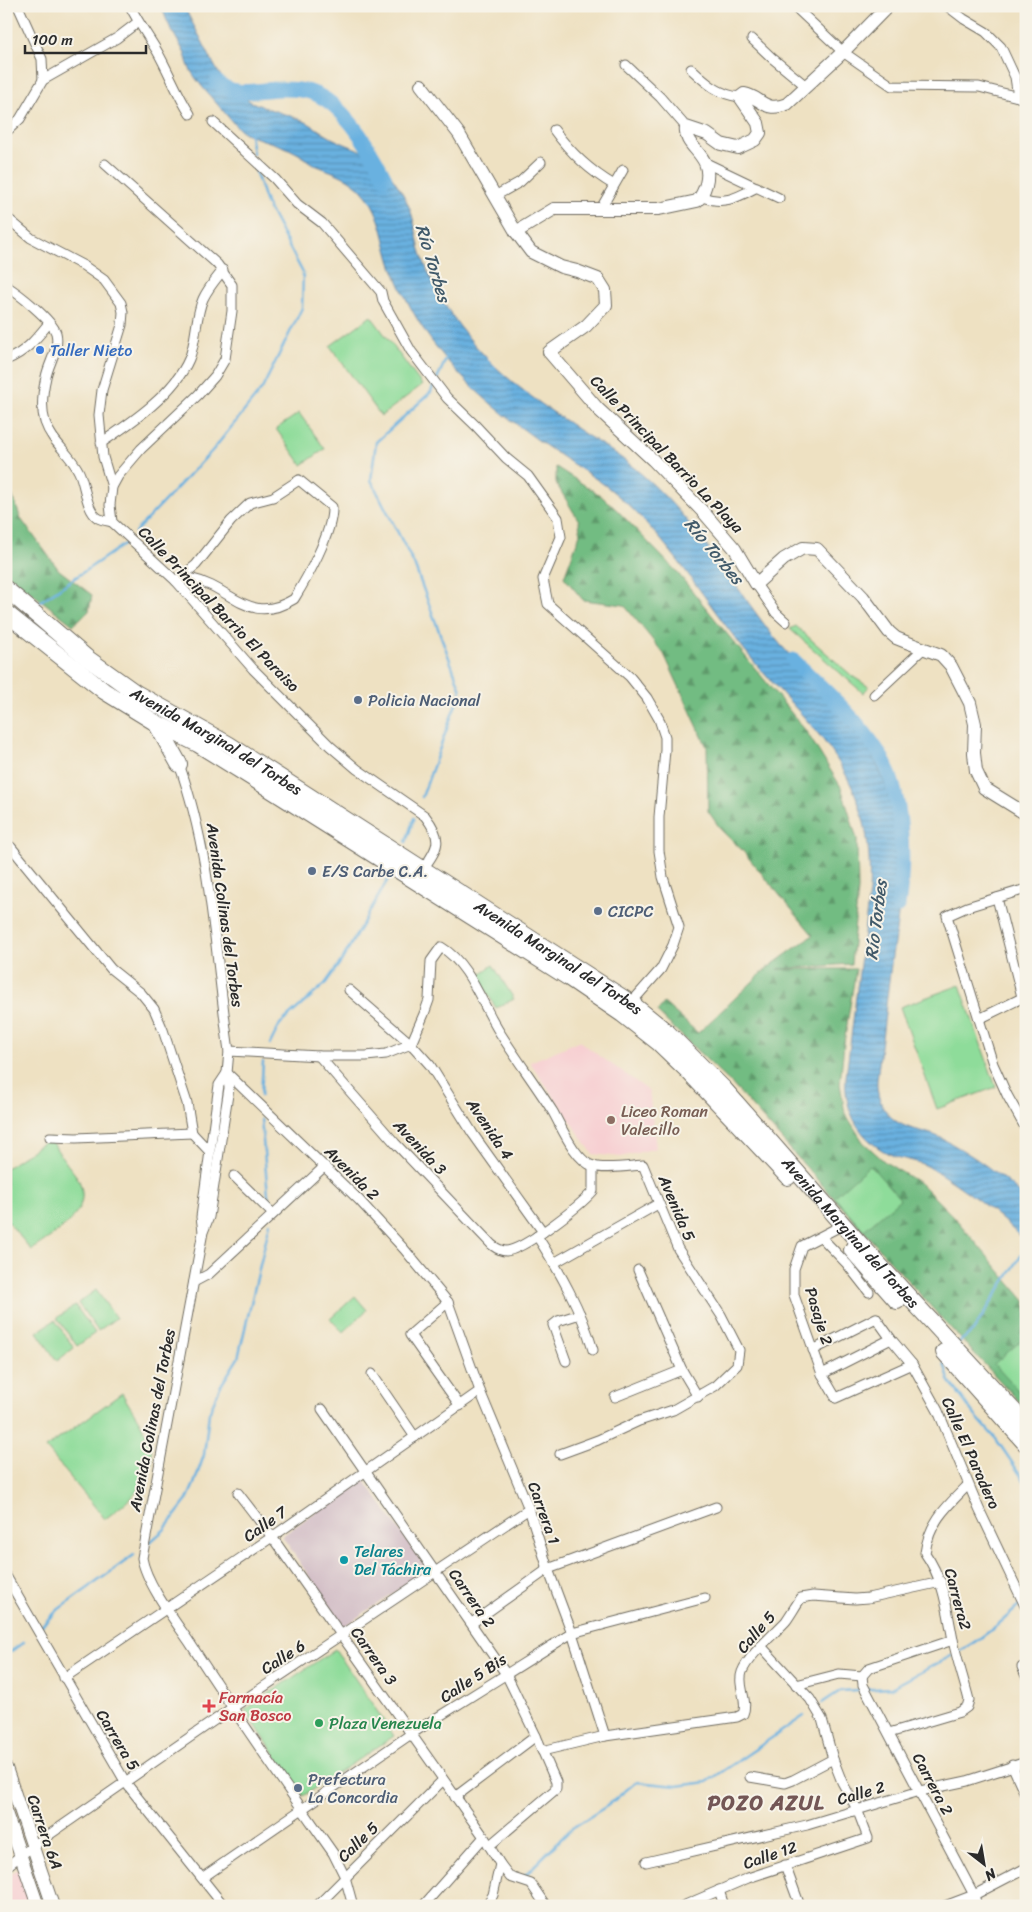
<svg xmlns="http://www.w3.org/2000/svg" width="1032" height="1912" viewBox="0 0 1032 1912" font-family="Sriracha,sans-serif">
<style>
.built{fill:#f7cfd2}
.industrial{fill:#d2bdc6}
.grass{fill:url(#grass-tufts);stroke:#5c8462}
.forest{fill:url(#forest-firs);stroke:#4e7456}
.pitch{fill:#8edc9a;stroke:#5c8462}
.water{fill:url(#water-rules);stroke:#4a6e86}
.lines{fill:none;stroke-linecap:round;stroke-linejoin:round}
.stream{stroke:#69b1e0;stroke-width:2.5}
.river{stroke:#69b1e0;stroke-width:15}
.street-casing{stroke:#6f6b60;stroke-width:11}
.secondary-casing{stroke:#6f6b60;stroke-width:14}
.highway-casing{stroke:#6f6b60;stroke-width:18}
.street{stroke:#fff;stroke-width:9}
.secondary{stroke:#fff;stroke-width:12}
.highway{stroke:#fff;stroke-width:16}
.shop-dot{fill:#3f7fe0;stroke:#f7f3e8;stroke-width:2}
.service-dot{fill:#5c6f8a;stroke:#f7f3e8;stroke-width:2}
.education-dot{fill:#8d6e63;stroke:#f7f3e8;stroke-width:2}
.culture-dot{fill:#0f9aa8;stroke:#f7f3e8;stroke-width:2}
.health-dot{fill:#e0444e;stroke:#f7f3e8;stroke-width:2}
.leisure-dot{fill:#2e9e5b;stroke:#f7f3e8;stroke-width:2}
.labels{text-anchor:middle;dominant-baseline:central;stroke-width:4;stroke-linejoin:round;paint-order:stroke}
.shop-label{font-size:16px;fill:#366cbe;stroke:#f7f3e8;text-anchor:start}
.street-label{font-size:16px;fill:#2b2b2b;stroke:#f7f3e8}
.service-label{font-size:16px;fill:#4e5e75;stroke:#f7f3e8;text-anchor:start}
.education-label{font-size:16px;fill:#785e54;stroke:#f7f3e8;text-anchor:start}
.culture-label{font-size:16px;fill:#0d838f;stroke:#f7f3e8;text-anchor:start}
.health-label{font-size:16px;fill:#be3a42;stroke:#f7f3e8;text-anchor:start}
.leisure-label{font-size:16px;fill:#27864d;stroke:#f7f3e8;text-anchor:start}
.water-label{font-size:18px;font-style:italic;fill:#415a6a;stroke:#f7f3e8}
.district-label{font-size:21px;font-weight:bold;letter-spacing:1px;fill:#735655;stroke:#f7f3e8}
</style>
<defs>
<pattern id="grass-tufts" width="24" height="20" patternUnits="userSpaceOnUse" patternTransform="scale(1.25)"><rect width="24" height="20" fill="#8edc9a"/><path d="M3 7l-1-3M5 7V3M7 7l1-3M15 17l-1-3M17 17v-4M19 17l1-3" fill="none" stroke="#7bbd85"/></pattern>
<pattern id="forest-firs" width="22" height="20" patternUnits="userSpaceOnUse" patternTransform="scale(1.25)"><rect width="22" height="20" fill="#72bc82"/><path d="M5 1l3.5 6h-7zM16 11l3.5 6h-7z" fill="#5e996b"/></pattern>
<pattern id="water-rules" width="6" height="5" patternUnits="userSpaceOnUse" patternTransform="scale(1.25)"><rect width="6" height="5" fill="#69b1e0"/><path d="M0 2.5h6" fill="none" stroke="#5790b6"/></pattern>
</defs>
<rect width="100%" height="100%" fill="#f7f3e8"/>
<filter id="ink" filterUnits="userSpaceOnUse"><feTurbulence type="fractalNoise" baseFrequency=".02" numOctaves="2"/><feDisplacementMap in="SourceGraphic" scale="10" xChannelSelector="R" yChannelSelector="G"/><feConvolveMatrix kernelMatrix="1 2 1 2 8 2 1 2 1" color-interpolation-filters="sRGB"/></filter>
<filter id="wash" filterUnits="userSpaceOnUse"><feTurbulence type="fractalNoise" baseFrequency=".0096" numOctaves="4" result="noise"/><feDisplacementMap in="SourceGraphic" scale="20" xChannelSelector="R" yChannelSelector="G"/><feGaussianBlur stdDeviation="1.12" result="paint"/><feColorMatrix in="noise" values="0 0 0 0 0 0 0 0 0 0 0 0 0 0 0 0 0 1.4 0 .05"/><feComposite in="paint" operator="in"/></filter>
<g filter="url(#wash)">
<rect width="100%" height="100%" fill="#eee1c2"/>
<!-- built -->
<g class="built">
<path d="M579 1041 649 1091 656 1148 621 1157 593 1154 530 1062Z"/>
<path d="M18 1869 30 1906H6V1877Z"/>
</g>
<!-- industrial -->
<path class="industrial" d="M363 1478 428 1570 343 1627 282 1536Z"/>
<!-- grass -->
<path class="grass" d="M796 626 852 676 869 687 863 693 790 629Z"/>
<!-- forest -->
<g class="forest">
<path d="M556 467 600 495 617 510 676 571 806 731 841 787 857 839 858 890 851 964 778 969H856L844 1043 840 1084 845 1113 863 1142 885 1162 921 1184 955 1218 1026 1302V1409L934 1310 731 1083 657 1012 664 1003 698 1033 766 969 813 935 742 850 722 831 708 811 707 747 664 654 624 605 583 600 564 577 580 534 579 521 556 483Z"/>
<path d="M6 479 21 519 59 570 92 595 89 611 73 625 6 573Z"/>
</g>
<!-- pitch -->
<g class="pitch">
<path d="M371 316 422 385 381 416 330 346Z"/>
<path d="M299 413 325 449 302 465 276 429Z"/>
<path d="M493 965 514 999 496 1008 477 976Z"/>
<path d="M960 985 996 1087 937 1109 900 1007Z"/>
<path d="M50 1138C55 1146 59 1154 65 1161 68 1166 73 1171 77 1177 97 1212 54 1234 31 1250L6 1219V1168Z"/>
<path d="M870 1165 900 1199 864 1230 834 1197Z"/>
<path d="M96 1290 116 1318 98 1331 78 1303Z"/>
<path d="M355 1296 367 1310 343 1332 330 1319Z"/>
<path d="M75 1305 95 1333 77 1346 57 1318Z"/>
<path d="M55 1320 74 1348 57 1361 37 1332Z"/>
<path d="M1022 1340 1026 1345V1399L994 1364Z"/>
<path d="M122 1393C132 1411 146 1428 151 1448 159 1479 126 1503 105 1519L46 1448Z"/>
<path d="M335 1649 394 1736 303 1796 245 1710Z"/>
</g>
<!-- water -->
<path class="water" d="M162 6H184C190 19 197 31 203 43 212 60 221 83 238 94 256 107 281 112 302 120 311 124 317 129 325 134 343 146 364 148 380 163 395 178 410 202 414 223 417 234 418 245 422 256 434 292 458 328 484 355 509 382 541 404 570 424 591 439 614 451 633 467 690 513 727 575 770 632 797 666 832 695 857 730 890 778 905 837 900 894 899 915 895 936 892 956 887 997 882 1039 877 1080 876 1094 881 1108 892 1118 905 1130 925 1130 941 1138 972 1154 1001 1175 1026 1199V1242C997 1213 965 1188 929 1167 918 1161 906 1160 894 1156 861 1143 843 1111 846 1077L869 892C871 855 867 817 850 783 827 734 785 700 751 658 705 602 672 542 616 494 596 477 573 465 552 450 512 422 472 392 441 353 421 329 405 300 394 271 382 241 384 210 357 186 345 175 329 171 315 165 307 161 302 155 295 152 279 143 261 141 245 133 236 128 231 120 224 112 213 99 200 86 191 71 188 66 187 60 185 54 177 38 166 24 162 6Z"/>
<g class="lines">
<!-- stream -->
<g class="stream">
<path d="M245 92 246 100"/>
<path d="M250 133 253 154"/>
<path d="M437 379 447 357"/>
<path d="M135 532 212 451 262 389 302 308 303 273 266 203 257 176 255 165"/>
<path d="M38 603 126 543"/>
<path d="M422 797 461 690 414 564 371 480 376 442 431 392 434 384"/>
<path d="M406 842 414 818"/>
<path d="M270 1044 280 1024 325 984 342 960 391 874"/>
<path d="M261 1095 263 1062"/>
<path d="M261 1119 269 1205"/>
<path d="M958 1343 973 1331 1026 1248"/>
<path d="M944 1363 949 1380 973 1413 996 1439 1026 1483"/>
<path d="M150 1542 164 1530 187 1500 194 1484 204 1455 209 1413 220 1387 238 1358 270 1223"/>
<path d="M39 1628 59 1609 134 1555"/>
<path d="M958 1652C982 1639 1001 1623 1021 1604"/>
<path d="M6 1655 24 1642"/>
<path d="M822 1703 840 1691 891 1688 953 1655"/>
<path d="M522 1878 572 1828 607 1806 636 1782 677 1786 707 1782 804 1716"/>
<path d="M509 1906 510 1904"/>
</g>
<!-- river -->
<g class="river">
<path d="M217 82C235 99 262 88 284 89 294 89 308 90 318 95 347 109 371 150 385 178"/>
<path d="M793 660C823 689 856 717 879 753 904 793 905 860 898 906"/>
</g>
</g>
</g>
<g filter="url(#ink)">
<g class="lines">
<defs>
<g id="street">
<path d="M18 6 42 59 43 80"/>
<path d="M130 6C138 22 148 36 157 51 169 72 177 94 190 114"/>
<path d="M794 6 843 52 892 86 979 87 1026 99"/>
<path d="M947 6 964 19 986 32 1001 47 1015 77 1018 97"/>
<path d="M752 39 772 58 806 86"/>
<path d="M626 65 660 97 686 127"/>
<path d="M691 69C706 83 719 95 740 97"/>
<path d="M213 122 275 179 297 204 322 223 381 292 383 301 411 351 447 398 476 426 506 458 528 476 558 518 561 537 543 579 548 604 630 677 647 698 659 719 665 737V750L659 817V851L663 877 679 927 673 945 661 969 631 1003"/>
<path d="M554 130C570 152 590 171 614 185"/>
<path d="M6 132 20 119 43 80 117 38 138 22"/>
<path d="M706 163 779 198"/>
<path d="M105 164 217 264 232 285V311L225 359 215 376 198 395 141 449 118 476 112 487 110 505 112 522 176 581 253 669 330 746 357 769 425 816C443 839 439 847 423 869"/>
<path d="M495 196 520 182 541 162"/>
<path d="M702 197C725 205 736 198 757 187"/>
<path d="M600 210 623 170"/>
<path d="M6 217 31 238 84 266 104 280 121 303 123 312 122 325 102 390 99 415 103 457 112 487"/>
<path d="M6 286C18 293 52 320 56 333 60 348 49 362 46 377 43 390 41 409 45 422 52 443 70 453 79 472 85 484 86 510 98 518 101 520 108 521 112 522"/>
<path d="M6 360C26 352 36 339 49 323"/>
<path d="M101 443C132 422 174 394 189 359 197 340 195 317 203 299 208 288 216 279 223 270"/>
<path d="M299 480 332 507C333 532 307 578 294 599 248 627 232 587 192 579 187 578 181 581 176 581L196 565 231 521 250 503 273 497Z"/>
<path d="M756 584 776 613 786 622"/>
<path d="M874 695 924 648"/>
<path d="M179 764C212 856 215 955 229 1051L227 1073 229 1088 209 1217 203 1232 142 1558C146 1583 175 1621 190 1643 236 1714 284 1784 333 1853L345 1877 353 1906"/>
<path d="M6 843 11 847 111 969 141 993 154 1009 163 1030 187 1103 192 1133"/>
<path d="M1026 889 967 907 947 916 993 1064 1007 1095 1026 1129"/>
<path d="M997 898 1022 997"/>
<path d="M349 990 411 1044 430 1065 473 1134 543 1232"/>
<path d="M979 1019 1026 996"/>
<path d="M229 1051 319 1056H366L386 1054 411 1044 424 1014 429 1000 431 961 441 947C470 964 482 1005 500 1033 517 1060 536 1085 553 1112 562 1128 575 1160 593 1166 604 1170 630 1166 643 1165L678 1249 721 1315 739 1350 737 1365 715 1386 673 1410 639 1421 598 1440 560 1454"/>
<path d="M319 1056 395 1143 492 1245C496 1248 501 1251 506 1251 524 1250 581 1205 593 1191V1166"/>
<path d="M227 1073 359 1200 404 1249 448 1302 480 1391 529 1509 548 1569 572 1633 605 1736"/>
<path d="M192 1133 210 1152"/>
<path d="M50 1137 76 1138 192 1133"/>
<path d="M234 1176 273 1214"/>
<path d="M835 1229 802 1246 794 1269V1295L822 1374 836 1398 912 1364"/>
<path d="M203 1231 201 1217 219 1085 227 1073"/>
<path d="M537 1236C560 1272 581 1309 593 1350"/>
<path d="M821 1237 847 1264 869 1292"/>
<path d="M554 1263 658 1204"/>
<path d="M638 1270 682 1370 698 1397"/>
<path d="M194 1282 209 1274 325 1166"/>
<path d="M448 1302 410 1335 460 1406"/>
<path d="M813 1350 876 1318 891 1339 912 1364 938 1411 979 1509 1026 1608"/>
<path d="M566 1361 553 1325 558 1321 580 1314"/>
<path d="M372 1374 415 1437"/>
<path d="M822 1374 891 1339"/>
<path d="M615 1397 682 1370"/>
<path d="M322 1409 506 1674 536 1736 556 1782V1789L489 1846"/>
<path d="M238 1493 272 1537 484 1837 500 1864 493 1895 486 1906"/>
<path d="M6 1576 126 1783 224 1906"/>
<path d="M472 1623 548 1569 716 1507"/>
<path d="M1022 1667 1026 1676"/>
<path d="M862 1676 863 1685 974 1895 977 1906"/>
<path d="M862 1676 869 1668 953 1640"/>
<path d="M64 1678 272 1537 480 1391"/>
<path d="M796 1685 839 1674 862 1676"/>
<path d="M889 1733 960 1712 967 1707 969 1700C964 1680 957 1660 953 1640 947 1609 944 1580 925 1553 929 1522 947 1506 968 1485"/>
<path d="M542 1751 605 1736 737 1717 743 1714C749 1701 737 1686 742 1672 748 1656 774 1634 786 1621 791 1614 796 1605 801 1598L813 1596 855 1599 868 1598 941 1582"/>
<path d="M1012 1765 1026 1796"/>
<path d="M750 1777 785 1783 793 1780 833 1759"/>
<path d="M455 1797 536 1736"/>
<path d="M646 1862 807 1825 920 1791 967 1781 1026 1762"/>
<path d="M500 1864 510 1877 531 1884 546 1906"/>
<path d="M785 1865 800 1906"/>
<path d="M6 1867 33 1846 232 1708 529 1509"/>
<path d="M202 1878 411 1734 572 1633 705 1598"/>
<path d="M719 1890 724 1906"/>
<path d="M317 1906 443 1780"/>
<path d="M423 1906 484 1837"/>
<path d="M683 1906 748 1878 868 1838 857 1809 842 1782 833 1759 822 1719 810 1699 761 1646"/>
<path d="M945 1906 974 1895 1026 1868"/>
</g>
<g id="secondary">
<path d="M421 85 459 134 516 232 531 252 561 267 577 271 598 279 605 290 606 305 586 326 549 352 598 409 653 460 705 514 735 549 756 584 784 559 803 548 817 549 863 597 889 632 896 638 906 642 941 655 951 666 970 703 975 724 974 753 976 771 984 788 1026 814"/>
<path d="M516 232 554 209H659L697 201C702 196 704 191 706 184 714 153 683 149 686 127L707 134 721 144 738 148 755 140 760 133 758 123 740 97 744 94C762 97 763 113 787 104L843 52 888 6"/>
<path d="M6 1768 53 1906"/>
<path d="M6 1813 38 1906"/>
</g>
<g id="highway">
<path id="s1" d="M6 589 87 658 136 693 228 744 631 1003 668 1033 724 1089 861 1245 1026 1424"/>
<path d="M6 613 104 691 156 723 198 744 262 784 569 978 622 1014 659 1043 687 1070 788 1177"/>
<path d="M156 723 179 764"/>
<path d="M852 1250 897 1301"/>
<path d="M944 1352 1026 1444"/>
</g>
</defs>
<!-- street casing -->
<use href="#street" class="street-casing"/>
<!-- secondary casing -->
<use href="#secondary" class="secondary-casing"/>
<!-- highway casing -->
<use href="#highway" class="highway-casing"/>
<!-- street -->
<use href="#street" class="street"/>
<!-- secondary -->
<use href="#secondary" class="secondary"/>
<!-- highway -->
<use href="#highway" class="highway"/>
</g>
</g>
<!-- markers -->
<circle class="shop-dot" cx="40" cy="350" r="5"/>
<g class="service-dot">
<circle cx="358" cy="700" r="5"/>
<circle cx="312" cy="871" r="5"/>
<circle cx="598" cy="911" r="5"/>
<circle cx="298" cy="1788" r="5"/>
</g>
<circle class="education-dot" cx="611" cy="1120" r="5"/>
<circle class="culture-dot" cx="344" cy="1560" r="5"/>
<path class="health-dot" d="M206.5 1698.5h5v5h5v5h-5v5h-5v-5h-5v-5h5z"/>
<circle class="leisure-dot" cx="319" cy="1723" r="5"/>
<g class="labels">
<!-- shop labels -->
<g class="shop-label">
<text x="50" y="350">Taller Nieto</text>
</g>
<!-- street labels -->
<g class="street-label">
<text transform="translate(667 454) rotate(46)">Calle Principal Barrio La Playa</text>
<text transform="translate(219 609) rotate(46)">Calle Principal Barrio El Paraiso</text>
<text stroke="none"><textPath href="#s1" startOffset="260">Avenida Marginal del Torbes</textPath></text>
<text transform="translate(225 915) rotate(82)">Avenida Colinas del Torbes</text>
<text stroke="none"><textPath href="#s1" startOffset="665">Avenida Marginal del Torbes</textPath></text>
<text transform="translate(490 1129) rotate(56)">Avenida 4</text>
<text transform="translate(420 1147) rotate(47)">Avenida 3</text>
<text transform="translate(352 1173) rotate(45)">Avenida 2</text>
<text transform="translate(677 1208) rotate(67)">Avenida 5</text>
<text stroke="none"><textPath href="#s1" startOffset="1069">Avenida Marginal del Torbes</textPath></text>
<text transform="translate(819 1316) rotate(73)">Pasaje 2</text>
<text transform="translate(152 1420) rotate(-79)">Avenida Colinas del Torbes</text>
<text transform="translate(971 1453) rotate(66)">Calle El Paradero</text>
<text transform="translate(544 1513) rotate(70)">Carrera 1</text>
<text transform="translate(265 1524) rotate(-35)">Calle 7</text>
<text transform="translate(472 1598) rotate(55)">Carrera 2</text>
<text transform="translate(958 1599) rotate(75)">Carrera2</text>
<text transform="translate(756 1632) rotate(-49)">Calle 5</text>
<text transform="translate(374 1656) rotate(55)">Carrera 3</text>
<text transform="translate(283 1657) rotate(-33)">Calle 6</text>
<text transform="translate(473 1678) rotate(-33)">Calle 5 Bis</text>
<text transform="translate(118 1740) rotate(59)">Carrera 5</text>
<text transform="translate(933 1784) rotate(62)">Carrera 2</text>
<text transform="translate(861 1793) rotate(-16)">Calle 2</text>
<text transform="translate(45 1832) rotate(71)">Carrera 6A</text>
<text transform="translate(358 1842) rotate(-44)">Calle 5</text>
<text transform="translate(770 1855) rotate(-19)">Calle 12</text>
</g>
<!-- service labels -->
<g class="service-label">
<text x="368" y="700">Policia Nacional</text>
<text x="322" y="871">E/S Carbe C.A.</text>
<text x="608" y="911">CICPC</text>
<text x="308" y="1779">Prefectura<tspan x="308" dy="18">La Concordia</tspan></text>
</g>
<!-- education labels -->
<g class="education-label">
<text x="621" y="1111">Liceo Roman<tspan x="621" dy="18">Valecillo</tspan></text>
</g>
<!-- culture labels -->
<g class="culture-label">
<text x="354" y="1551">Telares<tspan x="354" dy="18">Del Táchira</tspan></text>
</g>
<!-- health labels -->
<g class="health-label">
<text x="219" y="1697">Farmacía<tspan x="219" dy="18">San Bosco</tspan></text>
</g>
<!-- leisure labels -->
<g class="leisure-label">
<text x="329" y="1723">Plaza Venezuela</text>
</g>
<!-- water labels -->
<g class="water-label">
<text transform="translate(433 263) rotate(73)">Río Torbes</text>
<text transform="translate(714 551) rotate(50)">Río Torbes</text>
<text transform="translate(876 920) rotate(-83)">Río Torbes</text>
</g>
<!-- district labels -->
<g class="district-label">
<text x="766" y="1803">POZO AZUL</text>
</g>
</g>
<!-- margin -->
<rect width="1032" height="1912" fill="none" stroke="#f7f3e8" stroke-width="25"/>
<!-- north arrow -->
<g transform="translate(984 1864) rotate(149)" stroke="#f7f3e8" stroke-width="4" paint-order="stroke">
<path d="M0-4L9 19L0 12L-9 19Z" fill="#2b2b2b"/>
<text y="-8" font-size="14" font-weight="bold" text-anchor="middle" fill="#2b2b2b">N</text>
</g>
<!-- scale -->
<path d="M25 45v8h121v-8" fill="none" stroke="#2b2b2b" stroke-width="2.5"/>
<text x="32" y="45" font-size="15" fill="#2b2b2b" stroke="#f7f3e8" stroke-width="4" paint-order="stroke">100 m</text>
</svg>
